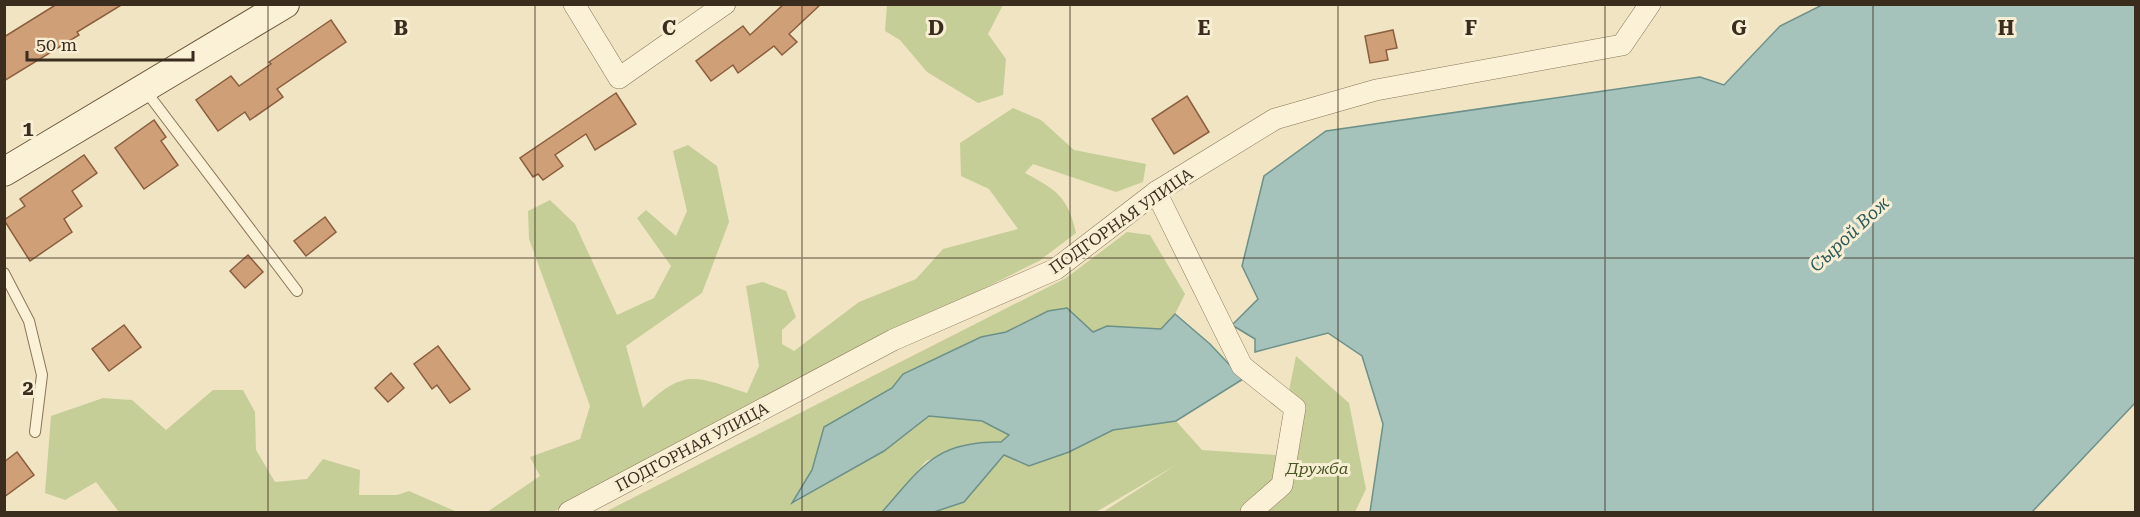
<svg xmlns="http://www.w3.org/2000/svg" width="2140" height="517" viewBox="0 0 2140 517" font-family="'Roboto Serif',serif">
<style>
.green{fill:#c6ce97}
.water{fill:#a5c2bb;stroke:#6c9189;stroke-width:1.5}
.building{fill:#cf9f78;stroke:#8b5f3e;stroke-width:1.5}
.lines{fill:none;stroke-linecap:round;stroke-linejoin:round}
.service-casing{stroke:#8b7559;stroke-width:12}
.minor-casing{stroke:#8b7559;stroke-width:22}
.secondary-casing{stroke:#6d563c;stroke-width:30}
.service{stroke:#faf1d7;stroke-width:10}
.minor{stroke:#faf1d7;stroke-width:21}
.secondary{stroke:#faf1d7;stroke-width:28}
.grid{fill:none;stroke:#3a2d1e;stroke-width:1.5;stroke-opacity:0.55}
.labels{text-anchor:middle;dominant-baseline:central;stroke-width:6;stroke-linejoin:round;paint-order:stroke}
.street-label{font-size:16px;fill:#3a2d1e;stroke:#f7eed3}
.park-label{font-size:16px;font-style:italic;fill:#495724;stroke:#f7eed3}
.water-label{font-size:18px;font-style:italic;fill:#2c5b59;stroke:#f7eed3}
.grid-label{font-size:20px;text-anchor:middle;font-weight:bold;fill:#3a2d1e;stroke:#f7eed3;stroke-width:6;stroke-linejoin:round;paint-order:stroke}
</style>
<rect width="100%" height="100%" fill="#f0e4c3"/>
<!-- green -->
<g class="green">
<path d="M887 5H1003L988 34 1006 59 1003 95 978 103 927 72 900 40 885 31Z"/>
<path d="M1013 108 1041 120 1074 150 1146 164 1143 182 1116 192 1033 164 1025 173C1057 190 1068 197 1076 233L1039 261 764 397 566 504 554 512H487L540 476 530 457 580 439 590 406 529 239 528 211 550 200 575 224 617 315 654 298 671 266 637 218 646 210 676 236 687 211 673 151 688 145 717 166 729 222 702 293 626 346 643 408C685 367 696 377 747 393L759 366 746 286 763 282 786 291 796 317 782 330V344L794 351 859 302 916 279 943 249 1018 229 989 189 961 176 960 143Z"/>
<path d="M1127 232 1150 235 1185 294 1175 314 1161 329 1093 332 1067 308 1048 311 1006 332 981 337 903 374 892 388 825 427 812 470 794 503 884 451 929 416 982 421 1009 434 1002 442H980L926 461 882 512H605L1066 278Z"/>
<path d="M1296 356 1349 403 1366 489 1355 512H1103L1176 465 1096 512H934L964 502 1005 455 1069 452 1113 430 1176 421 1202 450 1276 455Z"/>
<path d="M213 390H243L255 412 256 450 275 482 307 479 323 459 360 470 359 495H397L409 491 457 512H119L96 482 65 500 45 493 51 416 103 398 132 400 166 430Z"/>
</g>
<!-- water -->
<g class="water">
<path d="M1822 5H2135V403L2032 512H1370L1383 424 1362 356 1328 333 1255 352V339L1232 325 1258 299 1242 266 1264 176 1326 131 1700 77 1724 85 1780 26Z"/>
<path d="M1067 308 1093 332 1107 326 1161 329 1175 314 1210 344 1243 379 1176 421 1113 430 1069 452 1029 466 1004 455 964 502 934 512H882C922 467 935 441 1001 442L1009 435 982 421 929 416 884 451 792 503 812 470 824 427 892 388 903 374 981 337 1006 332 1048 311Z"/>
</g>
<!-- building -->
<g class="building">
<path d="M57 4H123L77 32 79 35 4 81V37Z"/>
<path d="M784 4H821L789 34 797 42 782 55 774 46 738 73 733 65 711 81 696 61 743 26 750 35Z"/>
<path d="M331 20 346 42 277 89 283 97 250 120 245 112 218 131 196 100 231 76 239 86 271 64 269 62Z"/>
<path d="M1393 30 1397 48 1386 50 1388 60 1370 63 1365 36Z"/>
<path d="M616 93 636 124 595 150 586 134 555 155 563 166 543 180 538 174 533 177 520 158Z"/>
<path d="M1187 96 1209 132 1174 154 1152 119Z"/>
<path d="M154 120 166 137 161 141 178 165 144 189 115 148Z"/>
<path d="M84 155 97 173 72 191 82 206 64 219 72 232 30 261 4 220 25 206 20 199Z"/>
<path d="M325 217 336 232 306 256 294 241Z"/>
<path d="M248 255 263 272 245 288 230 271Z"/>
<path d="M124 325 141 347 109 371 92 349Z"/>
<path d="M438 346 470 389 450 403 437 385 432 389 414 364Z"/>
<path d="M391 373 404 388 388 402 375 388Z"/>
<path d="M17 452 34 475 4 497V462Z"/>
</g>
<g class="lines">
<defs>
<g id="service">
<path d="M145 90 297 291"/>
<path d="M4 273 29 321 42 375 35 432"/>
</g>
<g id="minor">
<path d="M574 4 619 78 725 4"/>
<path d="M1156 192 1242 366 1295 408 1282 485 1251 512"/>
<path d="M569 512 893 340 1056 269 1156 192 1275 119 1376 90 1622 45 1650 4"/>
</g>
<path id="secondary" d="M4 172 285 4"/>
</defs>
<!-- service casing -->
<use href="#service" class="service-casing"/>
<!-- minor casing -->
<use href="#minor" class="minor-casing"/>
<!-- secondary casing -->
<use href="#secondary" class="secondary-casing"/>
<!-- service -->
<use href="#service" class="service"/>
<!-- minor -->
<use href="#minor" class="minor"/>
<!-- secondary -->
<use href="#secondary" class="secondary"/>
</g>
<!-- grid -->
<path class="grid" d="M268 4V512M535 4V512M802 4V512M1070 4V512M1338 4V512M1605 4V512M1873 4V512M4 258H2136"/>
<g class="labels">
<!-- street labels -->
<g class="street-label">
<text transform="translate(1121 221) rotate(-35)">ПОДГОРНАЯ УЛИЦА</text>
<text transform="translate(692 447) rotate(-28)">ПОДГОРНАЯ УЛИЦА</text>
</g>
<!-- park labels -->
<g class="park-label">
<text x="1317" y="468">Дружба</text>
</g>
<!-- water labels -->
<g class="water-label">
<text transform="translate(1849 234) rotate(-43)">Сырой Вож</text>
</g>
</g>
<g class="grid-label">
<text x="401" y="35">B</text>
<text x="669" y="35">C</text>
<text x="936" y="35">D</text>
<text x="1204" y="35">E</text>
<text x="1471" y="35">F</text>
<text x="1739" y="35">G</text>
<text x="2006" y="35">H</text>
<text x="28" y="136">1</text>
<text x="28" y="395">2</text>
</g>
<!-- border -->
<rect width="2140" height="517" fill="none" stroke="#3a2d1e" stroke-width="12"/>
<!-- scale -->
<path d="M27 51v9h166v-9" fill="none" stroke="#3a2d1e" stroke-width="3"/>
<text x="36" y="51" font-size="18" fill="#3a2d1e" stroke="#f7eed3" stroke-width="4.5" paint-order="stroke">50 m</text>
</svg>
